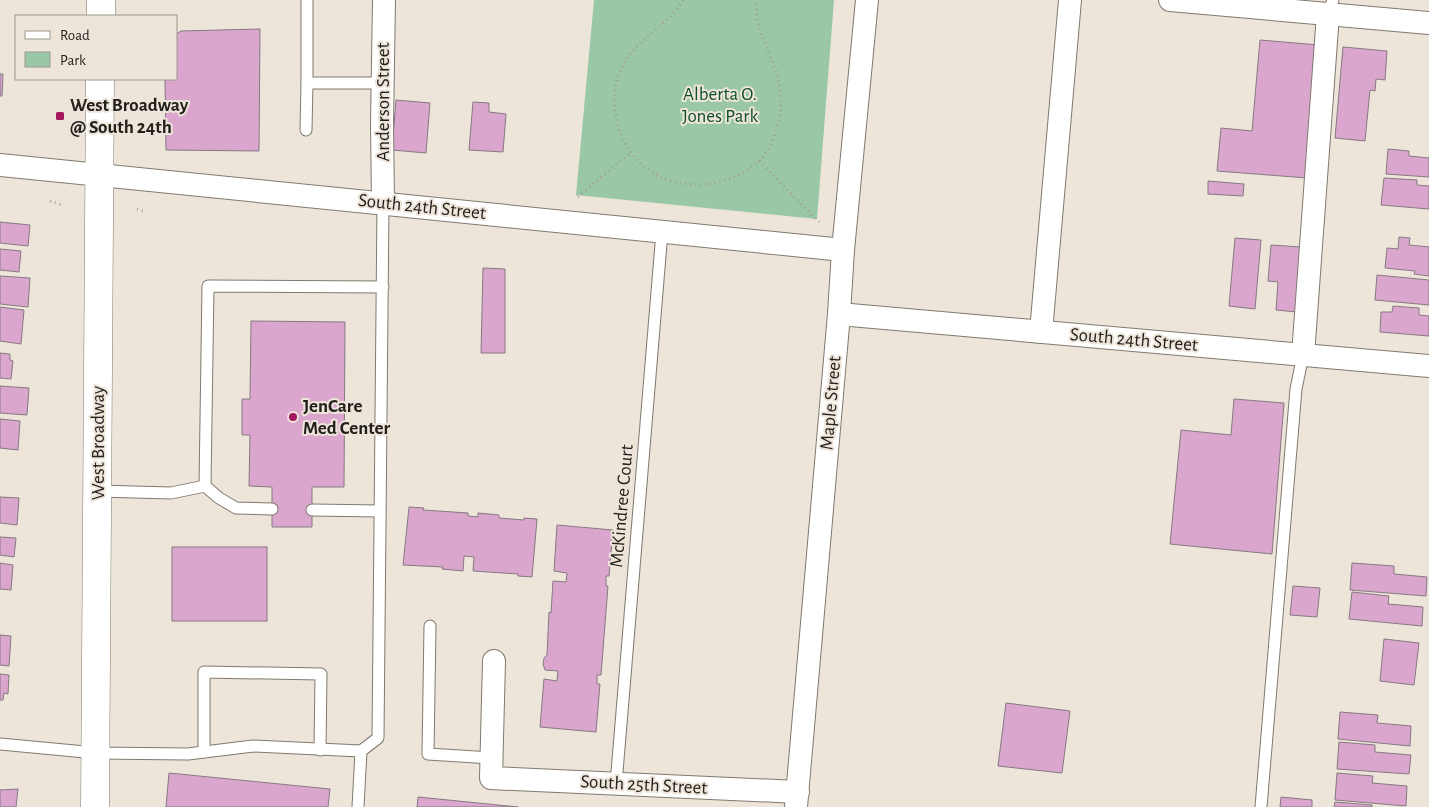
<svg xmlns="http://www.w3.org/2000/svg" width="1429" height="807" viewBox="0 0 1429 807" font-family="'Alegreya Sans',sans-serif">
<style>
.green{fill:#9ac7a6}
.building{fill:#dba6ce;stroke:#857981}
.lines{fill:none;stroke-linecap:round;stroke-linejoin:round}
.service-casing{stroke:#80796e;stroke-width:13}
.minor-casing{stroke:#80796e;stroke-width:24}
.tertiary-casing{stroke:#80796e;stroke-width:29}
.path{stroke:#a39d94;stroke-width:3;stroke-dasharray:1 4;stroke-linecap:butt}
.service{stroke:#fff;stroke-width:11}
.minor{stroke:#fff;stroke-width:22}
.tertiary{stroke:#fff;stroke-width:28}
.poi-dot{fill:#a21760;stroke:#ede5d9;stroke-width:2}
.labels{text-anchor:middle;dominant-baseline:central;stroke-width:4;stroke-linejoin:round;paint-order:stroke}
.park-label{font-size:19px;fill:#0d4e28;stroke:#ede5d9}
.street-label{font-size:19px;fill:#24211d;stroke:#ede5d9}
.poi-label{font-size:19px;font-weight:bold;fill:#24211d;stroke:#ede5d9;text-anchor:start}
</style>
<rect width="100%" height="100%" fill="#ede5d9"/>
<!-- green -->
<path class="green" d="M594 0H834L817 219 576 195Z"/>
<!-- building -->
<g class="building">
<path d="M260 29 259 151 166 150 165 79H176V34L181 31Z"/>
<path d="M1260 40 1319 45 1307 178 1217 171 1221 128 1252 131Z"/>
<path d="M1343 47 1387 51 1385 80 1376 79 1375 91 1370 90 1365 141 1335 138Z"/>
<path d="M0 74H3L2 96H0Z"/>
<path d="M396 100 430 103 426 153 392 150Z"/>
<path d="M473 102 489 103V112L506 114 503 152 469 150Z"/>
<path d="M1388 149 1409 151V156L1429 158V177L1386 174Z"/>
<path d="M1384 178 1417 180V185L1429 186V209L1381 205Z"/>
<path d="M1208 181 1244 184 1243 196 1208 194Z"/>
<path d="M0 222 30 225 28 246 0 243Z"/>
<path d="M1399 237 1410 238 1409 245 1429 247V276L1414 274 1415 271 1385 268 1387 248 1398 249Z"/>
<path d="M1235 238 1261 240 1255 309 1229 306Z"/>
<path d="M1271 245 1301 247 1296 312 1276 310 1278 282 1268 281Z"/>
<path d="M0 249 21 251 19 272 0 270Z"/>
<path d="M483 268 505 269V353H481Z"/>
<path d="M1377 275 1429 280V305L1375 300Z"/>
<path d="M0 276 30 278 28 307 0 304Z"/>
<path d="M1393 306 1419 308V315L1429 316V336L1380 332 1381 312H1392Z"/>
<path d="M0 307 24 310 21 344 0 341Z"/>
<path d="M251 321 345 322 344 487H312V527H272V487L249 486 250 435H242V399H250Z"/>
<path d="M0 353 10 354V360L13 361 11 379 0 378Z"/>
<path d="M0 386 29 388 27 415 0 413Z"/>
<path d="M1234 399 1284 403 1272 554 1170 544 1181 430 1231 435Z"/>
<path d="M0 419 20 421 18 450 0 448Z"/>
<path d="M0 497 19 498 17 525 0 523Z"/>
<path d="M409 507 424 508 423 510 468 513V516L478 517V513L499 515V518L524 520V518L537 519 532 577 518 576V574L473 571 474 557 464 556 463 571 442 569 443 567 403 565Z"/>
<path d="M557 525 613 530 609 576H606V586H608L601 675H597V684H600L596 732 540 727 544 679 557 681 558 671 545 670 543 664 544 658 547 655 549 612 551 613 553 581 566 582 567 573 554 571Z"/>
<path d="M0 537 16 538 14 557 0 555Z"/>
<rect x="172" y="547" width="95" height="74"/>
<path d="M0 563 13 565 11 590 0 589Z"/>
<path d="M1352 563 1394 566V574L1427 577 1426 596 1350 590Z"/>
<path d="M1293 586 1320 588 1317 617 1290 615Z"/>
<path d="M1352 592 1389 596 1388 604 1423 607 1422 626 1349 619Z"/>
<path d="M0 635 11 636 9 666 0 665Z"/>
<path d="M1384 639 1419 643 1414 685 1380 681Z"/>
<path d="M0 674 9 675 8 694 4 693 3 700H0Z"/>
<path d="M1006 703 1070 711 1062 773 998 766Z"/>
<path d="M1340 712 1378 715 1377 723 1411 726 1410 746 1338 739Z"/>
<path d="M1339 742 1375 745V752L1411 755 1409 774 1337 769Z"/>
<path d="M169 773 330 789 328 807H166Z"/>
<path d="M1337 773 1373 776 1372 783 1407 786 1406 806 1335 800Z"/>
<path d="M18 789 16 807H0V790Z"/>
<path d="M418 797 518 807H417Z"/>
<path d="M1281 797 1312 800V807H1280Z"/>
<path d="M1335 802 1372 805V807H1334Z"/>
</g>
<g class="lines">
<defs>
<g id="service">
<path d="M307 0V83H383"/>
<path d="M1328 14 1333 0"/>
<path d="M306 130 307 83"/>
<path d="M205 486 208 286 383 287"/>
<path d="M97 491 171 493 205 486 219 498 236 508 272 509"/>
<path d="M312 510 380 511"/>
<path d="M430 626 428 754 491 758"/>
<path d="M0 744 96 753 188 754 253 746 361 751 378 738 383 203"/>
<path d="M204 752V672L321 674 320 750"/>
<path d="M616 784 662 232"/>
<path d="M358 807 361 751"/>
<path d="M1261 807 1296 389 1303 355"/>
</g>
<g id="minor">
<path d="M1170 0 1429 23"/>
<path d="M0 165 843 250"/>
<path d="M383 203 382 124 384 0"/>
<path d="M839 314 1429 366"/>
<path d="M1041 332 1070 0"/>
<path d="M1303 355 1328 14"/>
<path d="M494 661 491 778 798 792"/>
<path d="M796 807 839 314 843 250 867 0"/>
</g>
<g id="tertiary">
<path d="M101 16V0"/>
<path d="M95 807 100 79"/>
</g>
</defs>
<!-- service casing -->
<use href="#service" class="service-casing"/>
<!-- minor casing -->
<use href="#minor" class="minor-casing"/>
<!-- tertiary casing -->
<use href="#tertiary" class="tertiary-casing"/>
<!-- path -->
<g class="path">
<path d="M683 0C664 31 631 39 618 77 613 94 614 112 619 129 639 190 713 201 759 161 771 151 777 129 780 114 786 82 766 52 758 23 756 15 757 7 756 0"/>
<path d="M759 161 819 222"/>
<path d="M578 197 630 153"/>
<path d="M50 201 62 205"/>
<path d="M137 209 145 212"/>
</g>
<!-- service -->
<use href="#service" class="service"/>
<!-- minor -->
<use href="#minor" class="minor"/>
<!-- tertiary -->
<use href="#tertiary" class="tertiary"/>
</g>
<!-- markers -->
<g class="poi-dot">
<rect x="55" y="111" width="10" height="10" rx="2.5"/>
<circle cx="293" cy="417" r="5"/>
</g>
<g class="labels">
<!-- park labels -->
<g class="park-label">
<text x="720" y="94">Alberta O.<tspan x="720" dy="22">Jones Park</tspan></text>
</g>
<!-- street labels -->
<g class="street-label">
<text transform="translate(383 102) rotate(-90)">Anderson Street</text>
<text transform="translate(422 207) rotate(6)">South 24th Street</text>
<text transform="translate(1134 340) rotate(5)">South 24th Street</text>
<text transform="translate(831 403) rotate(-85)">Maple Street</text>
<text transform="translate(98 443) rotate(-90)">West Broadway</text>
<text transform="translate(622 506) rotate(-85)">McKindree Court</text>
<text transform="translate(644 785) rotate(3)">South 25th Street</text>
</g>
<!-- poi labels -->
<g class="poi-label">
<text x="70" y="105">West Broadway<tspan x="70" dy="22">@ South 24th</tspan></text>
<text x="303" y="406">JenCare<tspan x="303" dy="22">Med Center</tspan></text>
</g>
</g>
<!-- legend -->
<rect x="15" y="15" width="162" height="65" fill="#ede5d9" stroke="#9d978e"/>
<rect x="25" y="31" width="25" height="8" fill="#ffffff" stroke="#9d978e"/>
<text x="60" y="40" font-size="15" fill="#24211d">Road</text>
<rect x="25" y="52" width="25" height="15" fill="#9ac7a6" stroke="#9d978e"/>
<text x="60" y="65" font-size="15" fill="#24211d">Park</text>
</svg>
